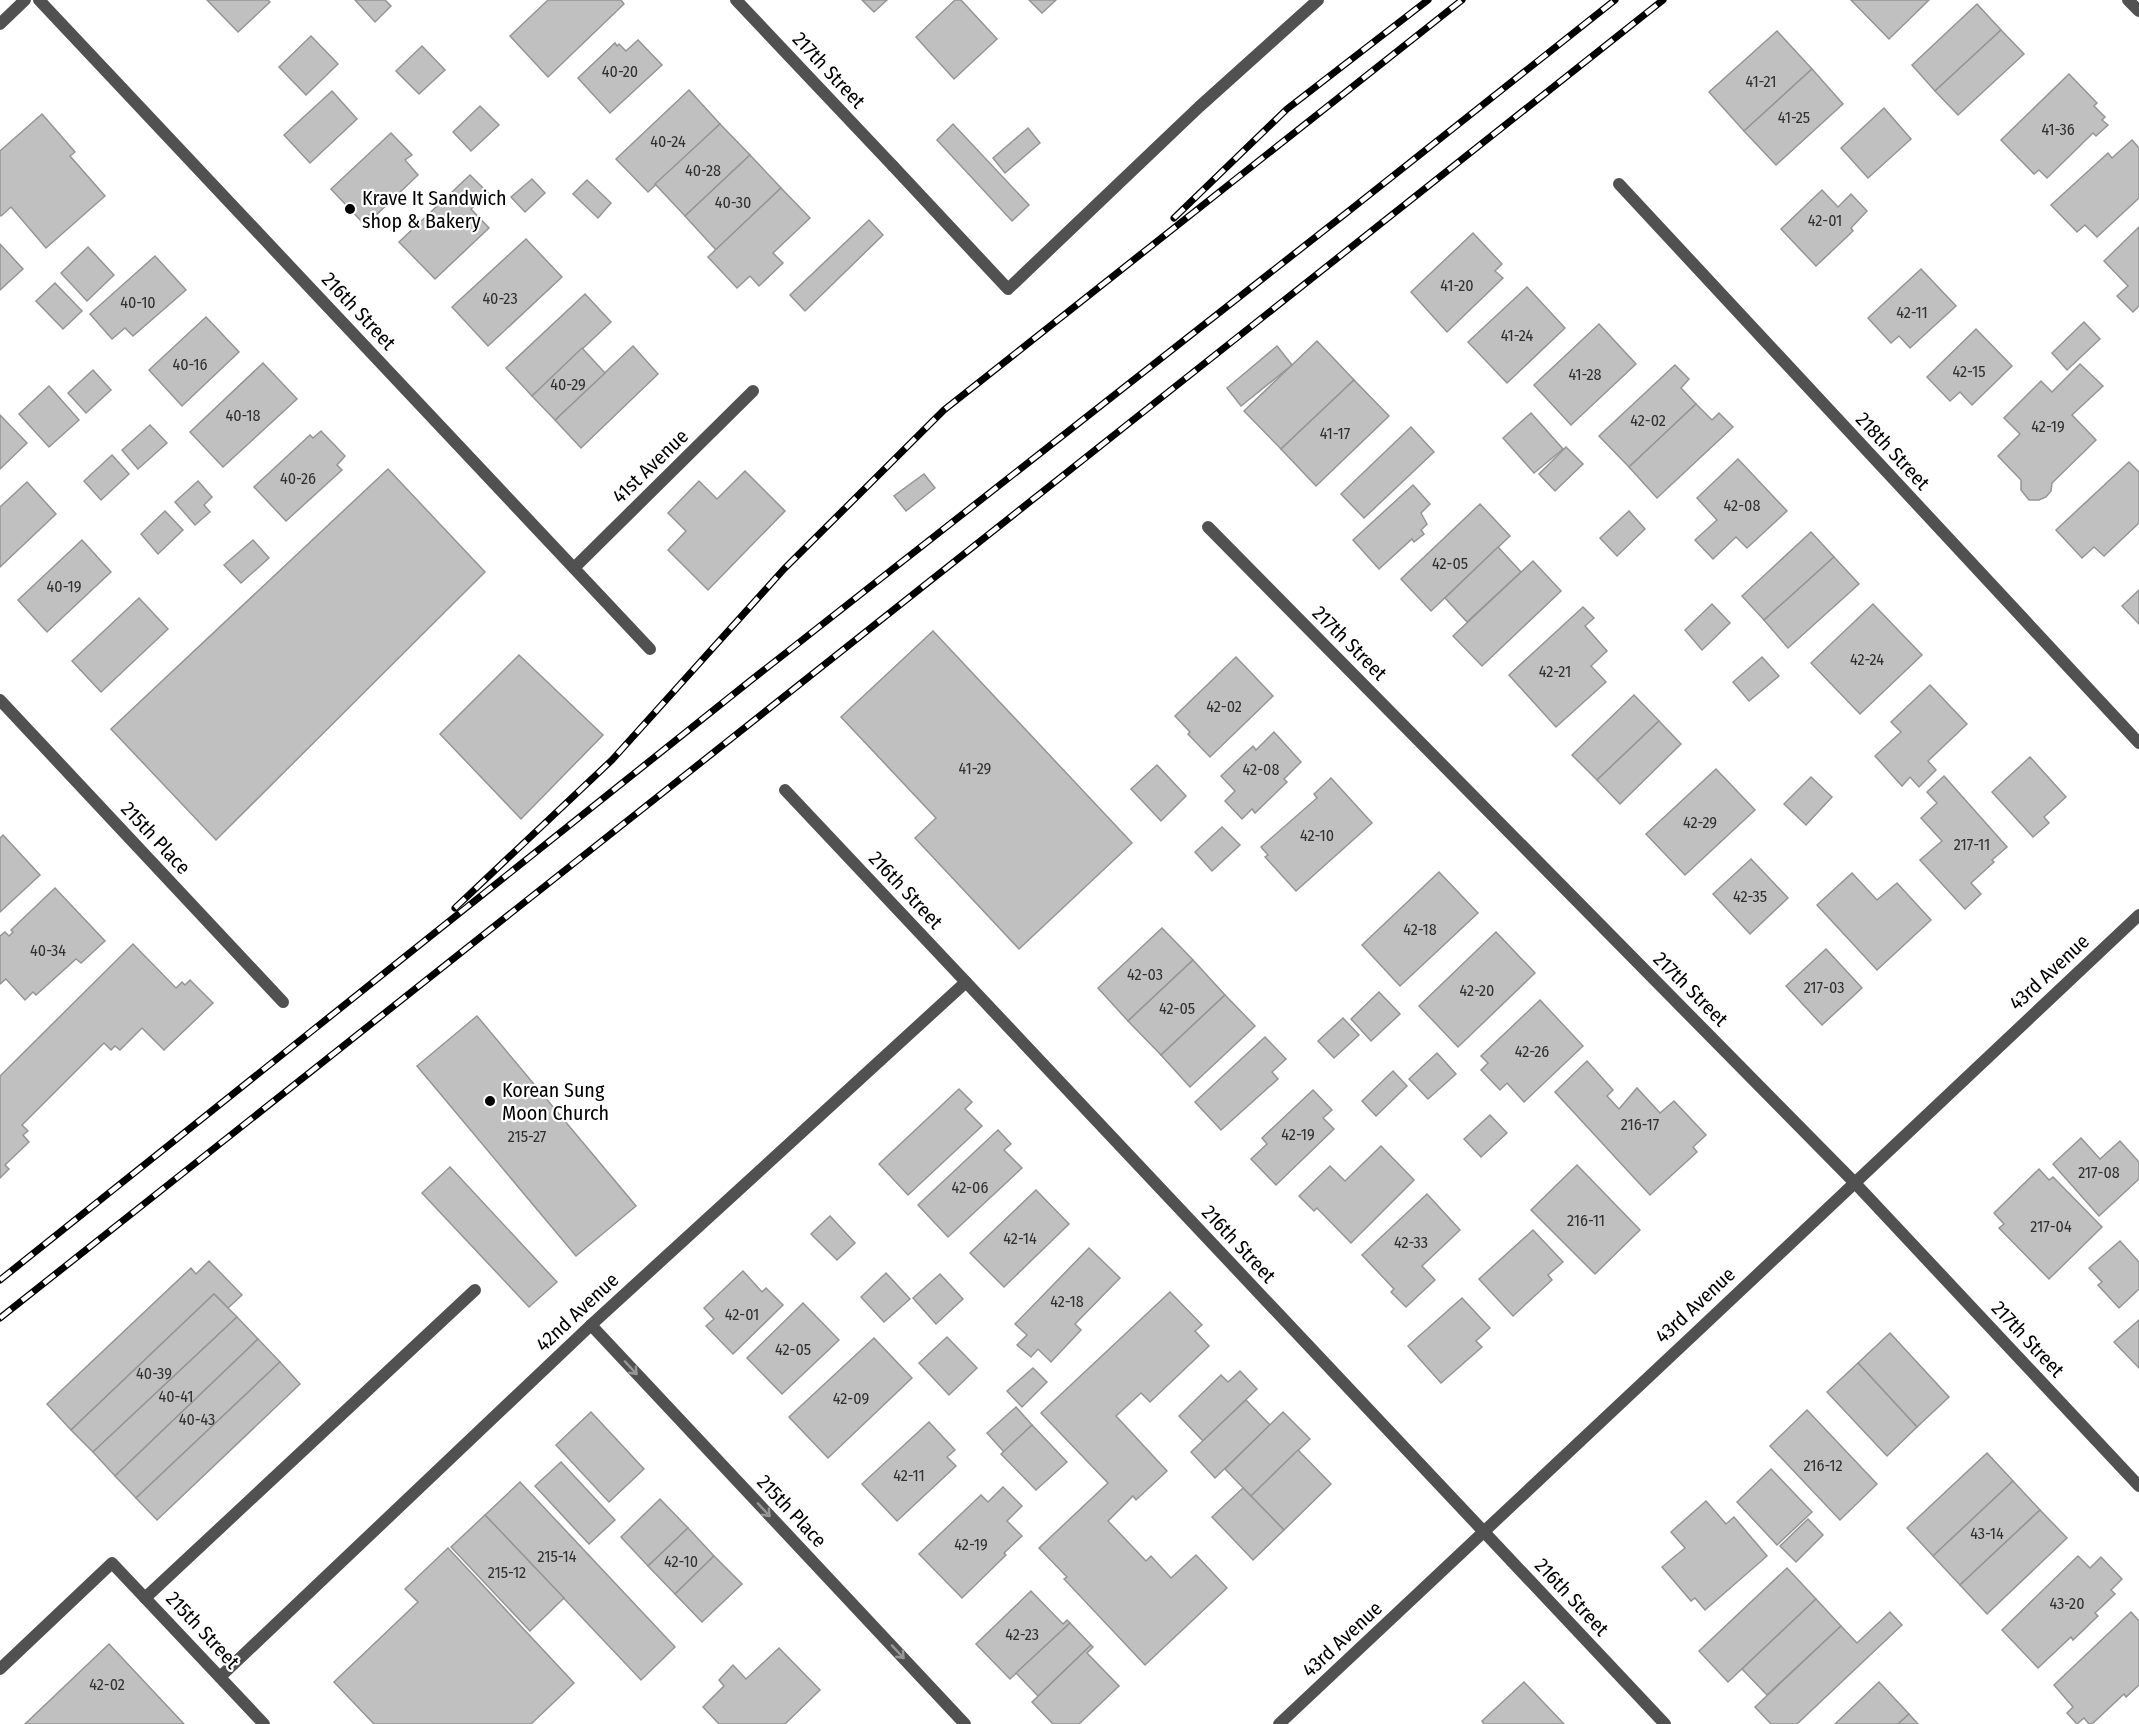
<svg xmlns="http://www.w3.org/2000/svg" width="2139" height="1724" viewBox="0 0 2139 1724" font-family="'Fira Sans Condensed',sans-serif">
<style>
.building{fill:#c0c0c0;stroke:#959595;stroke-width:1.5}
.lines{fill:none;stroke-linecap:round;stroke-linejoin:round}
.lane{stroke:#515151;stroke-width:12}
.street{stroke:#515151;stroke-width:12}
.rail-casing{stroke:#000;stroke-width:7}
.rail{stroke:#fff;stroke-width:4.5;stroke-dasharray:14;stroke-linecap:butt}
.oneway{stroke:#979797}
.poi-dot{fill:#000;stroke:#fff;stroke-width:2}
.labels{text-anchor:middle;dominant-baseline:central;stroke-width:4.5;stroke-linejoin:round;paint-order:stroke}
.number-label{font-size:16px;fill:#303030}
.street-label{font-size:20px;fill:#000;stroke:#fff}
.poi-label{font-size:20px;fill:#000;stroke:#fff;text-anchor:start}
</style>
<rect width="100%" height="100%" fill="#fff"/>
<!-- building -->
<g class="building">
<path d="M207 0H268L270 2 238 32Z"/>
<path d="M355 0H385L391 6 375 22Z"/>
<path d="M548 0H621L624 4 548 77 510 36Z"/>
<path d="M862 0H887L874 12Z"/>
<path d="M955 0H961L997 39 954 79 916 37Z"/>
<path d="M1029 0H1056L1042 13Z"/>
<path d="M1851 0H1929L1889 39Z"/>
<path d="M1977 4 2001 30 1935 91 1912 65Z"/>
<path d="M2001 30 2024 54 1958 115 1935 91Z"/>
<path d="M1777 31 1812 69 1744 131 1709 92Z"/>
<path d="M311 36 338 64 306 95 279 67Z"/>
<path d="M638 40 662 65 610 113 578 78 615 43 617 46 619 44 626 51Z"/>
<path d="M422 46 445 70 419 94 396 71Z"/>
<path d="M1812 69 1843 104 1776 165 1744 131Z"/>
<path d="M2069 74 2097 103 2094 106 2105 117 2102 120 2108 125 2096 136 2093 133 2047 178 2039 170 2034 174 2001 140Z"/>
<path d="M689 90 720 124 648 192 616 159Z"/>
<path d="M332 91 357 119 310 163 284 135Z"/>
<path d="M480 106 499 125 471 151 453 132Z"/>
<path d="M1884 108 1911 139 1868 178 1841 148Z"/>
<path d="M42 114 75 152 70 156 105 196 46 248 11 207 1 216 0 215V151Z"/>
<path d="M720 124 750 155 685 216 655 184Z"/>
<path d="M953 124 1029 205 1012 221 937 140Z"/>
<path d="M1028 128 1040 143 1005 173 993 158Z"/>
<path d="M391 133 412 155 405 160 418 175 373 218 369 215 362 222 331 189Z"/>
<path d="M2132 140 2139 148V198L2097 237 2085 225 2077 232 2051 205 2108 153 2112 158Z"/>
<path d="M750 155 781 188 716 250 685 216Z"/>
<path d="M470 175 488 193 471 209 489 228 435 279 399 242Z"/>
<path d="M532 179 545 193 525 212 511 197Z"/>
<path d="M587 180 611 203 598 218 573 194Z"/>
<path d="M781 188 810 218 773 253 783 263 759 286 750 276 737 288 708 257Z"/>
<path d="M1822 190 1838 207 1851 194 1867 211 1851 228 1853 231 1816 266 1781 229Z"/>
<path d="M869 220 883 235 805 311 790 295Z"/>
<path d="M2139 227V306L2133 312 2117 296 2128 286 2104 261Z"/>
<path d="M1473 233 1502 264 1495 271 1503 278 1447 332 1411 292Z"/>
<path d="M526 239 562 277 488 346 452 307Z"/>
<path d="M0 244 23 269 0 290Z"/>
<path d="M88 247 114 275 87 301 61 273Z"/>
<path d="M155 256 186 290 133 336 125 328 112 339 90 314Z"/>
<path d="M1921 269 1956 306 1910 348 1899 336 1891 343 1868 318Z"/>
<path d="M55 283 82 311 63 329 36 301Z"/>
<path d="M1527 287 1565 328 1507 383 1468 342Z"/>
<path d="M585 294 611 322 532 396 506 368Z"/>
<path d="M206 317 239 352 182 406 149 370Z"/>
<path d="M2084 322 2100 339 2067 370 2052 353Z"/>
<path d="M1599 324 1636 364 1571 425 1534 385Z"/>
<path d="M1976 329 2012 366 1972 405 1960 392 1950 401 1927 377Z"/>
<path d="M1317 341 1354 380 1281 449 1244 411Z"/>
<path d="M633 346 658 374 581 448 555 420Z"/>
<path d="M1277 346 1292 365 1241 406 1227 388Z"/>
<path d="M582 348 605 373 555 420 532 396Z"/>
<path d="M263 363 297 399 223 467 190 432Z"/>
<path d="M2080 364 2103 386 2072 415 2096 440 2052 483 2051 491 2046 497 2039 500H2029L2021 490V480L1998 456 2020 434 2004 418 2041 381 2052 392Z"/>
<path d="M1675 365 1689 379 1681 388 1696 404 1629 467 1599 436Z"/>
<path d="M93 370 111 390 86 413 68 393Z"/>
<path d="M1354 380 1389 416 1316 486 1281 449Z"/>
<path d="M49 386 79 420 49 447 19 414Z"/>
<path d="M1696 404 1712 420 1719 413 1733 427 1657 498 1629 467Z"/>
<path d="M1531 413 1563 449 1534 473 1503 438Z"/>
<path d="M0 415 27 443 0 469Z"/>
<path d="M150 425 167 443 138 469 122 450Z"/>
<path d="M1411 427 1434 452 1364 518 1341 494Z"/>
<path d="M321 431 345 456 337 465 342 470 286 521 254 487 310 435 313 438Z"/>
<path d="M1566 447 1583 464 1555 491 1539 474Z"/>
<path d="M112 455 129 474 101 500 84 481Z"/>
<path d="M1738 459 1787 511 1747 548 1736 537 1713 559 1695 540 1717 520 1697 498Z"/>
<path d="M2129 462 2139 472V523L2104 556 2094 547 2082 558 2056 530Z"/>
<path d="M388 469 485 572 216 840 111 729Z"/>
<path d="M745 471 785 511 708 590 668 550 686 531 668 513 699 481 717 499Z"/>
<path d="M924 474 935 488 906 511 894 496Z"/>
<path d="M198 481 212 497 204 505 210 512 195 525 175 502Z"/>
<path d="M27 482 56 514 0 567V507Z"/>
<path d="M1413 485 1430 504 1421 513 1427 524 1421 530 1424 534 1414 542 1412 539 1379 569 1353 540Z"/>
<path d="M1480 504 1510 536 1431 611 1401 579Z"/>
<path d="M165 511 183 530 158 554 141 534Z"/>
<path d="M1629 511 1645 529 1617 556 1600 538Z"/>
<path d="M1811 532 1834 557 1764 620 1742 596Z"/>
<path d="M82 540 111 572 47 632 18 600Z"/>
<path d="M253 540 269 558 241 583 224 565Z"/>
<path d="M1498 547 1521 572 1467 622 1445 598Z"/>
<path d="M1834 557 1859 584 1788 648 1764 620Z"/>
<path d="M1533 561 1561 591 1482 666 1453 636Z"/>
<path d="M2139 590V624L2122 606Z"/>
<path d="M139 598 168 629 101 692 72 661Z"/>
<path d="M1712 604 1730 623 1702 650 1685 630Z"/>
<path d="M1873 604 1922 655 1860 714 1811 663Z"/>
<path d="M1583 607 1594 618 1585 626 1607 651 1591 666 1606 682 1556 727 1509 675Z"/>
<path d="M933 631 1132 843 1019 949 915 838 936 818 841 717Z"/>
<path d="M519 655 603 735 521 819 440 734Z"/>
<path d="M1236 657 1273 696 1210 757 1188 734 1190 732 1175 716Z"/>
<path d="M1762 657 1779 676 1749 701 1733 682Z"/>
<path d="M1930 685 1967 724 1928 761 1936 770 1919 787 1910 777 1902 786 1875 756 1901 732 1891 722Z"/>
<path d="M1634 695 1659 721 1597 780 1572 755Z"/>
<path d="M1659 721 1681 744 1620 804 1597 780Z"/>
<path d="M1274 732 1301 762 1284 779 1287 782 1255 813 1252 809 1242 819 1225 801 1235 791 1221 776 1253 746 1256 750Z"/>
<path d="M2030 757 2066 797 2044 817 2049 823 2033 837 1992 792Z"/>
<path d="M1157 765 1186 796 1161 821 1131 789Z"/>
<path d="M1716 769 1755 810 1685 875 1646 834Z"/>
<path d="M1944 776 2007 847 1992 860 1994 862 1971 883 1981 894 1965 909 1920 860 1942 841 1921 818 1937 803 1927 792Z"/>
<path d="M1811 777 1832 797 1806 825 1784 804Z"/>
<path d="M1331 778 1372 823 1296 891 1265 857 1268 855 1261 847 1317 798 1314 794Z"/>
<path d="M1222 827 1240 845 1212 871 1195 852Z"/>
<path d="M3 835 40 875 0 912V838Z"/>
<path d="M1751 859 1788 898 1750 934 1713 894Z"/>
<path d="M1439 872 1478 913 1400 986 1362 945Z"/>
<path d="M1852 873 1877 900 1897 883 1931 920 1877 970 1817 905Z"/>
<path d="M55 888 105 941 81 963 76 959 36 995 33 992 25 1000 6 979 0 984V936L5 932 9 936 13 932 11 930Z"/>
<path d="M1162 928 1193 960 1128 1021 1098 988Z"/>
<path d="M1496 932 1535 973 1458 1047 1419 1006Z"/>
<path d="M133 944 176 988 182 982 185 985 190 980 213 1003 164 1050 142 1028 120 1050 115 1046 111 1050 104 1043 22 1125 28 1131 23 1135 29 1142 5 1165 9 1169 0 1178V1076Z"/>
<path d="M1826 949 1862 988 1822 1025 1786 986Z"/>
<path d="M1193 960 1225 995 1161 1055 1128 1021Z"/>
<path d="M1379 992 1400 1014 1371 1041 1351 1019Z"/>
<path d="M1225 995 1255 1026 1190 1087 1161 1055Z"/>
<path d="M1540 1000 1583 1046 1524 1102 1507 1083 1500 1090 1481 1070 1488 1063 1481 1056Z"/>
<path d="M477 1016 636 1206 576 1256 417 1066Z"/>
<path d="M1343 1018 1359 1035 1334 1058 1318 1041Z"/>
<path d="M1265 1037 1286 1059 1272 1072 1278 1079 1221 1130 1195 1102Z"/>
<path d="M1437 1053 1456 1074 1428 1099 1409 1079Z"/>
<path d="M1587 1061 1613 1090 1607 1096 1619 1109 1637 1088 1660 1113 1674 1101 1706 1135 1693 1147 1697 1152 1650 1195 1555 1092Z"/>
<path d="M1393 1071 1407 1086 1376 1116 1362 1101Z"/>
<path d="M959 1089 972 1102 965 1109 982 1126 908 1195 879 1164Z"/>
<path d="M1313 1090 1332 1110 1323 1118 1334 1129 1276 1185 1251 1159 1267 1144 1262 1138Z"/>
<path d="M1490 1115 1507 1133 1481 1157 1464 1139Z"/>
<path d="M998 1130 1011 1144 1004 1150 1022 1168 948 1237 918 1205Z"/>
<path d="M2081 1138 2100 1159 2120 1141 2139 1162V1179L2099 1216 2053 1164Z"/>
<path d="M1381 1146 1414 1180 1351 1243 1317 1208 1314 1211 1299 1196 1330 1166 1345 1181Z"/>
<path d="M1577 1165 1640 1230 1595 1274 1531 1210Z"/>
<path d="M450 1167 557 1282 529 1307 422 1193Z"/>
<path d="M2039 1169 2049 1180 2053 1177 2102 1227 2049 1279 1999 1228 2004 1224 1994 1213Z"/>
<path d="M1036 1190 1069 1224 1004 1287 970 1253Z"/>
<path d="M1427 1194 1460 1230 1422 1266 1435 1280 1406 1307 1391 1292 1394 1289 1362 1255Z"/>
<path d="M830 1216 855 1243 837 1260 811 1234Z"/>
<path d="M1533 1230 1563 1262 1548 1275 1552 1280 1513 1316 1479 1279Z"/>
<path d="M2120 1241 2139 1262V1289L2119 1308 2098 1285 2102 1282 2089 1268Z"/>
<path d="M1089 1248 1120 1278 1075 1324 1081 1330 1051 1362 1038 1349 1031 1357 1017 1345 1027 1335 1015 1324Z"/>
<path d="M209 1261 242 1295 228 1308 214 1294 71 1430 47 1404 191 1268 196 1274Z"/>
<path d="M743 1271 762 1292 766 1288 783 1305 733 1354 706 1326 714 1319 704 1308Z"/>
<path d="M886 1273 910 1299 884 1322 861 1297Z"/>
<path d="M940 1274 963 1299 936 1324 913 1298Z"/>
<path d="M1170 1292 1202 1325 1195 1331 1209 1346 1150 1402 1141 1393 1116 1416 1167 1471 1136 1500 1133 1496 1108 1521 1146 1561 1151 1556 1171 1578 1196 1555 1227 1588 1145 1665 1064 1579 1067 1577 1039 1548 1108 1483 1041 1413Z"/>
<path d="M214 1294 237 1317 93 1452 71 1430Z"/>
<path d="M1462 1298 1490 1328 1476 1341 1482 1347 1441 1383 1408 1346Z"/>
<path d="M803 1303 839 1340 782 1394 747 1358Z"/>
<path d="M237 1317 258 1339 115 1476 93 1452Z"/>
<path d="M2139 1320V1368L2114 1342Z"/>
<path d="M1890 1333 1949 1397 1917 1427 1858 1363Z"/>
<path d="M947 1337 977 1368 949 1395 919 1363Z"/>
<path d="M874 1338 912 1378 828 1458 789 1417Z"/>
<path d="M258 1339 280 1362 136 1498 115 1476Z"/>
<path d="M280 1362 300 1384 157 1520 136 1498Z"/>
<path d="M1858 1363 1917 1427 1887 1456 1827 1392Z"/>
<path d="M1033 1368 1047 1382 1022 1407 1007 1391Z"/>
<path d="M1240 1371 1257 1389 1203 1441 1179 1416 1221 1375 1228 1382Z"/>
<path d="M1246 1400 1270 1425 1215 1478 1191 1452Z"/>
<path d="M1016 1407 1032 1425 1004 1452 987 1433Z"/>
<path d="M1807 1410 1877 1484 1840 1520 1770 1446Z"/>
<path d="M591 1412 644 1469 609 1502 556 1445Z"/>
<path d="M1283 1412 1310 1439 1251 1496 1225 1469Z"/>
<path d="M929 1422 955 1450 947 1457 956 1466 897 1521 862 1484Z"/>
<path d="M1032 1425 1067 1462 1036 1490 1001 1454Z"/>
<path d="M1298 1450 1331 1484 1284 1530 1251 1496Z"/>
<path d="M1987 1453 2013 1481 1933 1556 1907 1528Z"/>
<path d="M561 1462 615 1520 589 1544 535 1486Z"/>
<path d="M1771 1469 1812 1512 1777 1545 1737 1502Z"/>
<path d="M2013 1481 2040 1510 1960 1585 1933 1556Z"/>
<path d="M520 1482 675 1647 641 1680 485 1515Z"/>
<path d="M1003 1487 1022 1506 1007 1521 1022 1536 1004 1553 1006 1555 962 1598 919 1554 981 1495 988 1502Z"/>
<path d="M1243 1488 1284 1530 1253 1560 1212 1517Z"/>
<path d="M660 1499 688 1528 648 1566 621 1537Z"/>
<path d="M1706 1501 1726 1524 1734 1517 1767 1556 1705 1610 1695 1598 1691 1601 1662 1567 1685 1548 1671 1532Z"/>
<path d="M2040 1510 2067 1538 1987 1614 1960 1585Z"/>
<path d="M485 1515 564 1598 530 1631 451 1547Z"/>
<path d="M1808 1519 1823 1535 1796 1562 1780 1546Z"/>
<path d="M688 1528 714 1556 675 1594 648 1566Z"/>
<path d="M448 1548 574 1683 531 1724H374L334 1682 418 1602 405 1589Z"/>
<path d="M714 1556 742 1584 702 1622 675 1594Z"/>
<path d="M2078 1556 2090 1568 2101 1557 2122 1579 2111 1590 2115 1594 2095 1613 2098 1616 2073 1640 2071 1637 2038 1668 2002 1630Z"/>
<path d="M1787 1568 1816 1599 1728 1682 1699 1651Z"/>
<path d="M1031 1591 1063 1624 1067 1620 1070 1623 1010 1679 976 1644Z"/>
<path d="M1816 1599 1841 1626 1767 1695 1742 1669Z"/>
<path d="M1890 1612 1902 1625 1797 1724H1771L1755 1707 1841 1626 1857 1643Z"/>
<path d="M2131 1612 2139 1621V1685L2126 1697 2124 1694 2092 1724H2089L2084 1718 2077 1724 2067 1713 2073 1707 2054 1685Z"/>
<path d="M1070 1623 1091 1645 1038 1696 1016 1673Z"/>
<path d="M109 1644 184 1724H25Z"/>
<path d="M1091 1645 1093 1647 1087 1653 1119 1686 1079 1724H1053L1032 1702Z"/>
<path d="M779 1648 820 1690 785 1724H719L703 1707 724 1686 719 1680 733 1665 746 1679Z"/>
<path d="M1524 1682 1564 1724H1484L1482 1721Z"/>
<path d="M1879 1682 1909 1714 1898 1724H1835Z"/>
<path d="M1909 1714 1918 1724H1898Z"/>
</g>
<g class="lines">
<!-- lane -->
<g class="lane">
<path d="M893 166 1008 289 1199 107 1318 0"/>
<path d="M145 1598 475 1290"/>
</g>
<!-- street -->
<g class="street">
<path d="M39 0 650 649"/>
<path d="M736 0 893 166"/>
<path d="M2128 0 2139 11"/>
<path d="M0 24 25 0"/>
<path d="M1619 184 2139 743"/>
<path d="M1208 527 1854 1182 2139 1486"/>
<path d="M574 568 753 391"/>
<path d="M0 700 283 1002"/>
<path d="M785 790 1665 1724"/>
<path d="M591 1325 965 1724"/>
<path d="M0 1669 112 1563 264 1724"/>
<path d="M220 1677 591 1325 966 982"/>
<path d="M1279 1724C1567 1456 1852 1184 2139 915"/>
</g>
<defs>
<g id="rail">
<path d="M1174 218 1287 109 1428 0"/>
<path d="M455 908 612 760 784 569 944 410 1462 0"/>
<path d="M0 1280 750 681 1345 214 1615 0"/>
<path d="M0 1318 1663 0"/>
</g>
</defs>
<!-- rail casing -->
<use href="#rail" class="rail-casing"/>
<!-- rail -->
<use href="#rail" class="rail"/>
</g>
<!-- one-way arrows -->
<defs><path id="oneway-shaft" d="M-6 0H5M1.5-3L5.5 0L1.5 3" fill="none" stroke-width="1.6" stroke-linecap="round" stroke-linejoin="round" transform="scale(1.5)"/></defs>
<g class="oneway">
<use href="#oneway-shaft" transform="translate(631 1368) rotate(47)"/>
<use href="#oneway-shaft" transform="translate(764 1510) rotate(47)"/>
<use href="#oneway-shaft" transform="translate(898 1652) rotate(47)"/>
</g>
<!-- markers -->
<g class="poi-dot">
<circle cx="350" cy="209" r="6"/>
<circle cx="490" cy="1101" r="6"/>
</g>
<g class="labels">
<!-- number labels -->
<g class="number-label">
<text x="620" y="71">40-20</text>
<text x="1761" y="81">41-21</text>
<text x="1794" y="117">41-25</text>
<text x="2058" y="129">41-36</text>
<text x="668" y="141">40-24</text>
<text x="703" y="170">40-28</text>
<text x="733" y="202">40-30</text>
<text x="1825" y="220">42-01</text>
<text x="1457" y="285">41-20</text>
<text x="500" y="298">40-23</text>
<text x="138" y="302">40-10</text>
<text x="1912" y="312">42-11</text>
<text x="1517" y="335">41-24</text>
<text x="190" y="364">40-16</text>
<text x="1969" y="371">42-15</text>
<text x="1585" y="374">41-28</text>
<text x="568" y="384">40-29</text>
<text x="243" y="415">40-18</text>
<text x="1648" y="420">42-02</text>
<text x="2048" y="426">42-19</text>
<text x="1335" y="433">41-17</text>
<text x="298" y="478">40-26</text>
<text x="1742" y="505">42-08</text>
<text x="1450" y="563">42-05</text>
<text x="64" y="586">40-19</text>
<text x="1867" y="659">42-24</text>
<text x="1555" y="671">42-21</text>
<text x="1224" y="706">42-02</text>
<text x="975" y="768">41-29</text>
<text x="1261" y="769">42-08</text>
<text x="1700" y="822">42-29</text>
<text x="1317" y="835">42-10</text>
<text x="1972" y="844">217-11</text>
<text x="1750" y="896">42-35</text>
<text x="1420" y="929">42-18</text>
<text x="48" y="950">40-34</text>
<text x="1145" y="974">42-03</text>
<text x="1824" y="987">217-03</text>
<text x="1477" y="990">42-20</text>
<text x="1177" y="1008">42-05</text>
<text x="1532" y="1051">42-26</text>
<text x="1640" y="1124">216-17</text>
<text x="1298" y="1134">42-19</text>
<text x="527" y="1136">215-27</text>
<text x="2099" y="1172">217-08</text>
<text x="970" y="1187">42-06</text>
<text x="1586" y="1220">216-11</text>
<text x="2051" y="1226">217-04</text>
<text x="1020" y="1238">42-14</text>
<text x="1411" y="1242">42-33</text>
<text x="1067" y="1301">42-18</text>
<text x="742" y="1314">42-01</text>
<text x="793" y="1349">42-05</text>
<text x="154" y="1373">40-39</text>
<text x="176" y="1396">40-41</text>
<text x="851" y="1398">42-09</text>
<text x="197" y="1419">40-43</text>
<text x="1823" y="1465">216-12</text>
<text x="909" y="1475">42-11</text>
<text x="1987" y="1533">43-14</text>
<text x="971" y="1544">42-19</text>
<text x="557" y="1556">215-14</text>
<text x="681" y="1561">42-10</text>
<text x="507" y="1572">215-12</text>
<text x="2067" y="1603">43-20</text>
<text x="1022" y="1634">42-23</text>
<text x="107" y="1684">42-02</text>
</g>
<!-- street labels -->
<g class="street-label">
<text transform="translate(829 70) rotate(47)">217th Street</text>
<text transform="translate(359 311) rotate(47)">216th Street</text>
<text transform="translate(1893 451) rotate(47)">218th Street</text>
<text transform="translate(650 466) rotate(-44)">41st Avenue</text>
<text transform="translate(1350 643) rotate(45)">217th Street</text>
<text transform="translate(156 838) rotate(47)">215th Place</text>
<text transform="translate(906 890) rotate(47)">216th Street</text>
<text transform="translate(2049 972) rotate(-43)">43rd Avenue</text>
<text transform="translate(1691 989) rotate(45)">217th Street</text>
<text transform="translate(1239 1244) rotate(47)">216th Street</text>
<text transform="translate(1695 1305) rotate(-43)">43rd Avenue</text>
<text transform="translate(577 1312) rotate(-43)">42nd Avenue</text>
<text transform="translate(2028 1339) rotate(47)">217th Street</text>
<text transform="translate(792 1511) rotate(47)">215th Place</text>
<text transform="translate(1572 1597) rotate(47)">216th Street</text>
<text transform="translate(203 1630) rotate(47)">215th Street</text>
<text transform="translate(1342 1639) rotate(-43)">43rd Avenue</text>
</g>
<!-- poi labels -->
<g class="poi-label">
<text x="362" y="198">Krave It Sandwich<tspan x="362" dy="23">shop &amp; Bakery</tspan></text>
<text x="502" y="1090">Korean Sung<tspan x="502" dy="23">Moon Church</tspan></text>
</g>
</g>
</svg>
